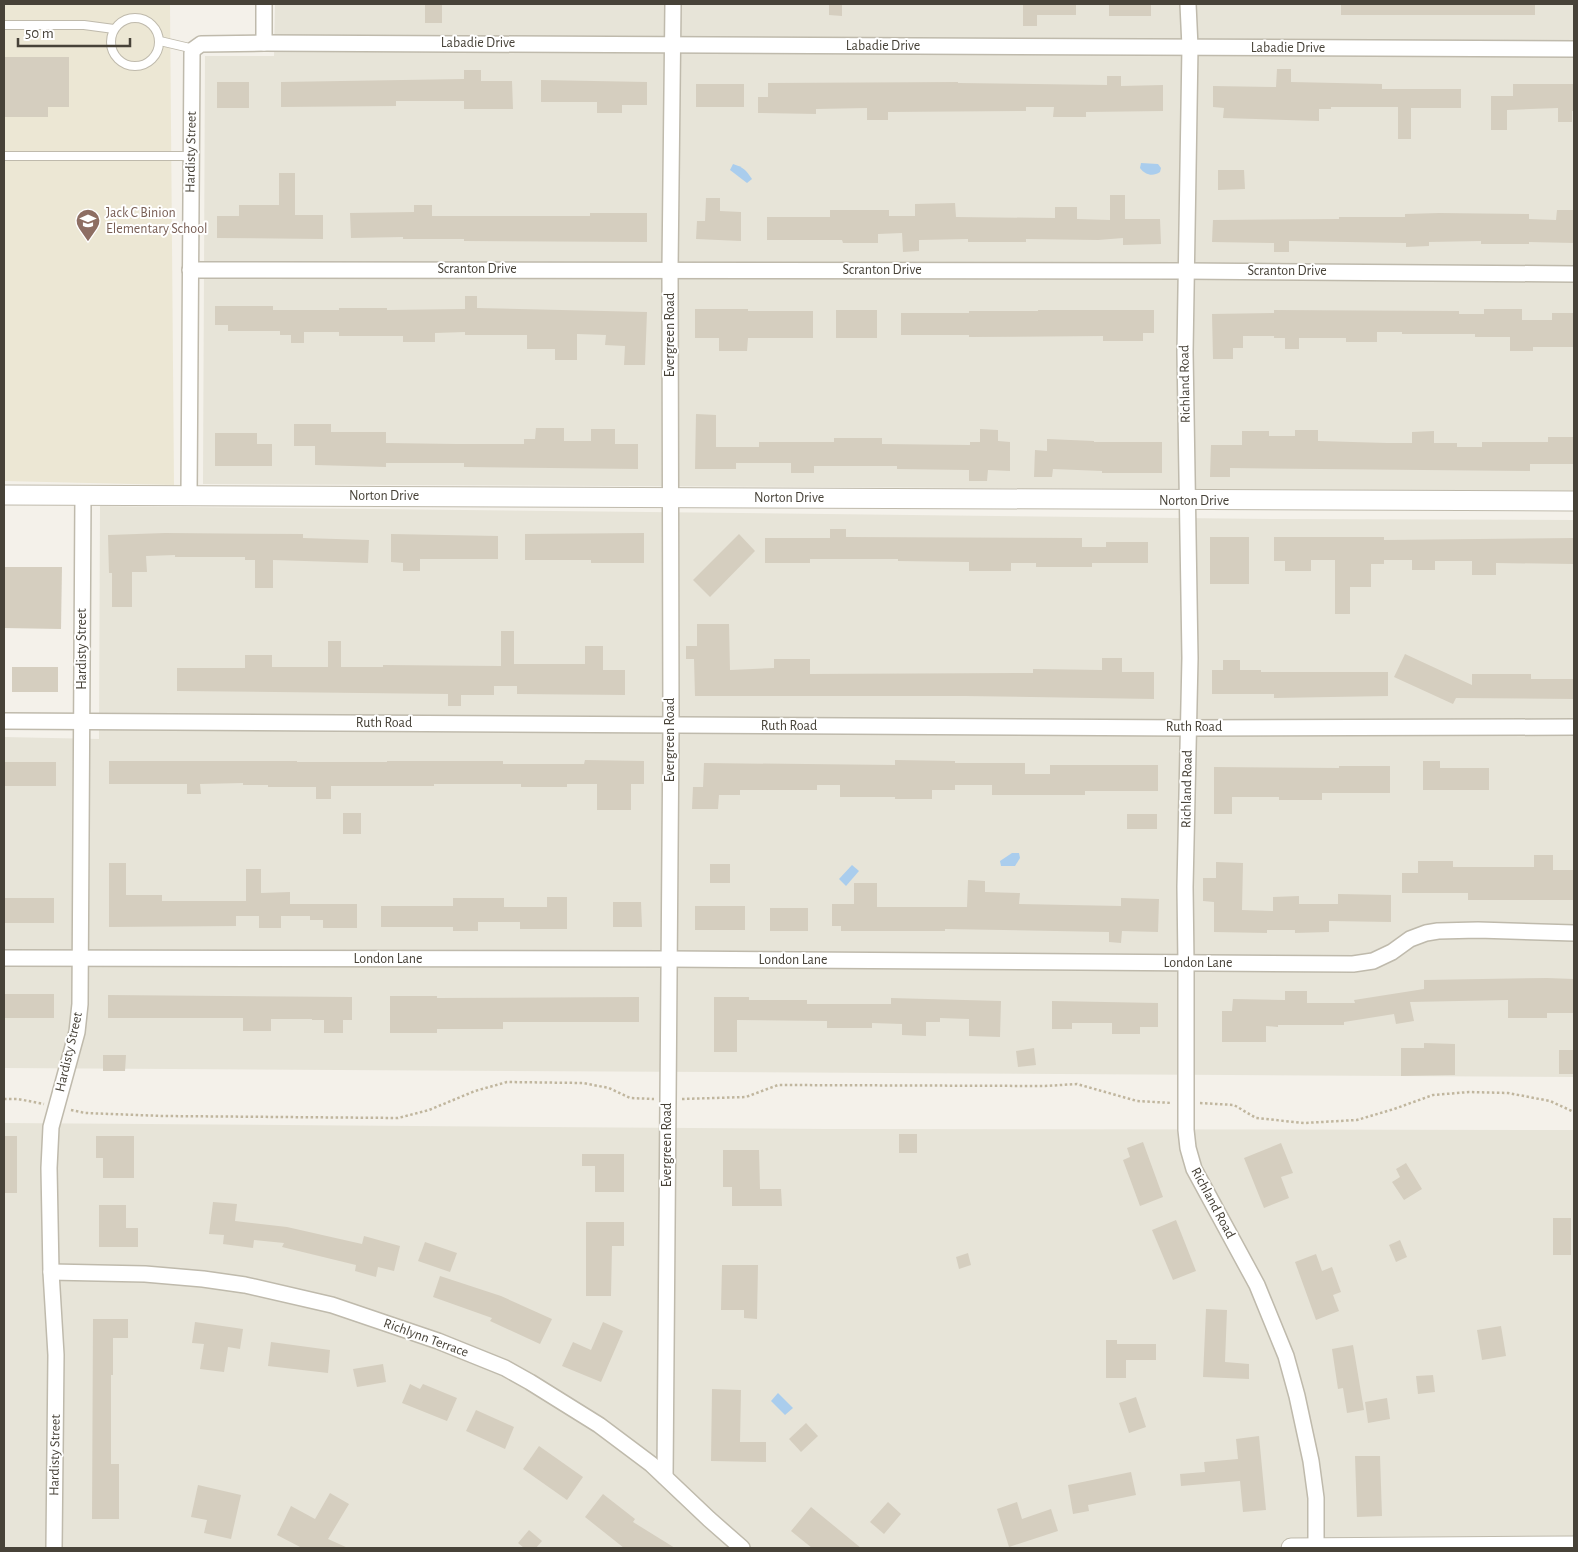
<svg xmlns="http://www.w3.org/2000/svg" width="1578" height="1552" viewBox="0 0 1578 1552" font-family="'Alegreya Sans',sans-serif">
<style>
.residential{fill:#e7e4d8}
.education{fill:#ece7d4}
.water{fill:#aacded}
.building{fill:#d5cebf}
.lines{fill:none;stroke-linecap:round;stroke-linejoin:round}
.service-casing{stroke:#bfbaac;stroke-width:10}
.minor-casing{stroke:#bfbaac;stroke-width:18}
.tertiary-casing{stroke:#bfbaac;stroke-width:21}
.path{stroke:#c0b69e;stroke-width:2.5;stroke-dasharray:2.5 2.5;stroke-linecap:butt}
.service{stroke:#fff;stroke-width:8}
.minor{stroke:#fff;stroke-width:15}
.tertiary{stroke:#fff;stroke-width:19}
.labels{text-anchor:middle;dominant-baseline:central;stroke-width:4;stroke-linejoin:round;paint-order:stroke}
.street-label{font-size:14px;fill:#474238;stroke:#fff}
.education-label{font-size:14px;fill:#785e54;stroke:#fff;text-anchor:start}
</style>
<rect width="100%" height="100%" fill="#f4f1ea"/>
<!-- residential -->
<g class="residential">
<path d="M275 4H1574V491L203 484 205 56H274Z"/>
<path d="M100 506 1274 519 1574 520V1077L4 1068V737L99 739Z"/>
<path d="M4 1123 825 1129 1574 1130V1548H4Z"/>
</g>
<!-- education -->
<path class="education" d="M4 4H170L174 485 4 481Z"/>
<!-- water -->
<g class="water">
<path d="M1141 163 1158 164 1161 168 1160 172C1153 177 1145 175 1140 168Z"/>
<path d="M733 164C743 167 746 170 752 179L747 183 730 170Z"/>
<path d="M1012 853H1019L1020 858 1015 866H1001L1000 861Z"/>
<path d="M852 865 859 871 846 886 839 879Z"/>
<path d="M778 1393 793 1408 785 1415 771 1401Z"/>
</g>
<!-- building -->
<g class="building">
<rect x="425" y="4" width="17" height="19"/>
<path d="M829 4H842V16L829 15Z"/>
<path d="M1023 4H1076V15H1037V26H1023Z"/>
<rect x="1109" y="4" width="42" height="12"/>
<rect x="1341" y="4" width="194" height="11"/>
<path d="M4 57H69V107H48V117H4Z"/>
<path d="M1277 69H1291V82L1382 84V89H1461V108H1411V139H1398V107H1331V109H1319V121L1223 118 1224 108 1213 107V86L1276 87Z"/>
<path d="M464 70H481V81H512L513 109H464V101H396V106L281 107V82L464 79Z"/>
<path d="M1107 76H1121V86L1163 85V111L1086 112V117H1053L1054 107H1026V111L888 112V120H867V108L816 109V114L758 113V97H768V83L958 82V83L1107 85Z"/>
<path d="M541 80 647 82V105H622V113H597V102H541Z"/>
<rect x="217" y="82" width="32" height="26"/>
<rect x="696" y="84" width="48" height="23"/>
<path d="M1513 84H1574V111H1572V122H1558V108L1507 110V130H1491V96H1513Z"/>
<path d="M1218 170H1244L1245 189 1218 190Z"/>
<path d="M279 173H295V215H323V239L217 238V216H239V205H279Z"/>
<path d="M1110 195H1125V219H1160L1161 244 1123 245V238L1098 240 1026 239V242H968V239L919 240V251L903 252 902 233 878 234V243H843L842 240H767V217H830V210H889V216H915V204L955 203 956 217 1055 218V207H1077V219L1110 220Z"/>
<path d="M706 198H720V211L741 212V241L696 239 697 221H705Z"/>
<path d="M414 205H432V216H590V213H647V242L464 241V239H403V237L351 238 350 213 414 212Z"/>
<path d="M1557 210H1574V243L1529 242V244H1481V241L1429 242V246L1406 247V243L1289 241V252H1274V243L1212 242 1213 220 1339 219V217H1405V214L1439 213 1529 214V219L1556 220Z"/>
<path d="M465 296H477V308L647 312 645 365H624L625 346 605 345 606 335 577 334V360H555V349H527V335H465V332L435 333V342H403V336H339V332H304V343H291V335H280V331H228V325H215V306H273V310H339V308H387V310L465 309Z"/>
<path d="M695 309H748V311H813V338H748L747 351H719V338H695Z"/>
<path d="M1484 309H1522V320H1552V313H1574V347H1533V351H1510V337H1475V334H1402V332H1377V342H1346V338H1299V349H1285V338H1274V336H1243V348H1233V359H1213L1212 314 1274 313V310L1459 311V314H1484Z"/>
<rect x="836" y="310" width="41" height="28"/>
<path d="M1038 310H1154V333H1143V341H1103V336L969 337V335H901V313H969V311H1038Z"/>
<path d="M696 414 716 415V447H759V442H834V438H882V444L970 445V442H980V429L998 430V441L1010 442V471L988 470 987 481H969V470L897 469V466H814V473H791V463H736V469H695Z"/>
<path d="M294 424H331V432H386V443L456 444H524V439H535L536 428H564V441H591V429H615V444H638V469L464 467V463H386V467L315 465V446H294Z"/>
<path d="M1295 430H1318V441L1387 443H1412V432L1434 431V443H1457V447H1482V442H1548V437H1574V464H1530V471L1230 468V477H1210L1211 445H1242V431H1269V436H1295Z"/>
<path d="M215 433H257V444H272V466H215Z"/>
<path d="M1047 439 1094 441V442H1162V473H1102V471L1053 469 1052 477H1034L1035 450 1047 451Z"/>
<path d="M830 529H846V537L1082 538V547H1106V542H1148V563H1092V567H1036V563H1011V571H969V562L898 561V559H810V563H765V538H830Z"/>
<path d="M165 533 303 534V538L369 540 368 563 273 560V588H255V560H245V557H175V555L146 556 147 572H132V607H112V573H109L108 535Z"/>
<path d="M644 533V563H591V560H525V534Z"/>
<path d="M391 534 498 536V559H420V571H403V563L391 562Z"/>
<path d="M739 534 755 551 710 597 693 580Z"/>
<rect x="1210" y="537" width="39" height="47"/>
<path d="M1274 537H1384V540L1574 538V564L1496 563V575H1472V561H1435V570H1412V560H1384V564H1371V587H1350V614H1335V560H1311V571H1285V561H1274Z"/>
<path d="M4 567H62L61 629 4 628Z"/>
<path d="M697 624H729L730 670 774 668V659H810V674L1033 673V669L1102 670V658H1122V672H1154V699L965 696H695L694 659H686V646H697Z"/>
<path d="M501 631H514V664H585V646H603V670H625V695L517 694V686H494V695H461V706H448V694L177 691V668H245V655H272V667H328V641H341V667H383V665L501 666Z"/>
<path d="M1405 654 1472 685V674H1531V679H1574V699L1456 698 1453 704 1394 677Z"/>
<path d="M1223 660H1240V670H1261V672H1388V696L1274 698V694H1212V670H1223Z"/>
<rect x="12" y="667" width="46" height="25"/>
<path d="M585 760 644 761V784H631V810H597V784H567V787H521V784H434V786H331V799H316V787H268V785H243V783L200 784 201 794H187V784H109V761H297V762H387V761H503V764H584Z"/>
<path d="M895 760 955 761V763H1025V774H1050V765H1158V791H1085V795H992V785H955V790H932V799H895V797H840V785H817V790H740V795H719L718 809H692L693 787H703L704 763 895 765Z"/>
<path d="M1423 761H1440V768H1489V790H1423Z"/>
<rect x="4" y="762" width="52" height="24"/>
<path d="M1339 766H1390V793H1322V800H1279V797H1232V814H1214V767L1339 768Z"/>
<rect x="343" y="813" width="18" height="21"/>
<rect x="1127" y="814" width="30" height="15"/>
<path d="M1534 855H1553V870H1574V900H1468V893H1402V873H1418V861H1453V867H1534Z"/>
<path d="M1216 862 1243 863 1242 910 1273 911V897L1299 896V904H1338V894L1391 895V922L1329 921V932L1295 933V930H1267V933L1214 932V902L1203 901V878H1216Z"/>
<path d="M109 863H126V895H162V901H246V869H261V893L290 892V904H357V928H323V920H310V916H281V928H259V916H236V926L109 927Z"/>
<rect x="710" y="864" width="20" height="19"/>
<path d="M968 880 985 881V892L1020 893 1019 904 1121 906V898L1159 899 1158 932 1122 931 1121 943 1109 942V932L945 929V931H841V926H832V904H854V883H877V907H967Z"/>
<path d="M547 897H567V929H520V922H478V931H453V927H381V906H453V898H504V907H547Z"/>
<rect x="4" y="898" width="50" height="25"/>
<path d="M613 902H641L642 927H613Z"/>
<rect x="695" y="906" width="50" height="24"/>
<rect x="770" y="908" width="38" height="23"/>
<path d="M1547 978 1574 979V1013H1547V1018H1508V1000L1410 1002 1414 1021 1396 1024 1394 1014 1344 1022V1025H1278V1027L1266 1026V1042H1222V1011H1232L1233 999 1285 1000V991H1307V1003H1355L1354 1000 1424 989V980Z"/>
<rect x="4" y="994" width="50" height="24"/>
<path d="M108 995 352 997V1020H343V1033H324V1020H312V1019H271V1031H243V1018H108Z"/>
<path d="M390 996H437V998L639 997V1022H503V1029H437V1033H390Z"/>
<path d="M714 997H749V1000H807V1004H891V998L1001 1001 1000 1037 969 1036V1019L940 1018V1022H926V1036L902 1035V1024L872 1023V1028H827V1021L737 1020V1052H714Z"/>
<path d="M1052 1001 1158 1003V1027H1140V1034H1112V1023H1072V1029H1052Z"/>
<path d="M1424 1043 1455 1044V1075L1401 1076V1048H1424Z"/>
<path d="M1034 1048 1036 1065 1018 1067 1016 1051Z"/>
<rect x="1559" y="1050" width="15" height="24"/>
<path d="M103 1055H126L125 1071H103Z"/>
<rect x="899" y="1134" width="18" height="19"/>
<rect x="4" y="1136" width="13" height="57"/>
<path d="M96 1136H134V1178H103V1158H96Z"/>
<path d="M1143 1142 1163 1197 1140 1206 1123 1160 1130 1157 1127 1148Z"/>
<path d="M1281 1143 1293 1173 1281 1177 1289 1198 1264 1208 1244 1158Z"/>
<path d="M723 1150H759L760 1189H781L782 1206H732V1187H723Z"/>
<path d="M582 1154H624V1192H595V1166H582Z"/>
<path d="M1406 1163 1422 1189 1404 1200 1392 1182 1400 1177 1396 1169Z"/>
<path d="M213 1202 237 1204 235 1221 287 1227 362 1244 364 1236 400 1246 394 1271 378 1267 376 1277 355 1271 356 1265 282 1247 284 1243 254 1240 253 1248 223 1244 224 1235 209 1234Z"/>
<path d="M99 1205H126V1228H138V1247H99Z"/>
<rect x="1553" y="1218" width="18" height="37"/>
<path d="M1176 1220 1196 1271 1173 1280 1152 1230Z"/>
<path d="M586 1222H624V1246H612L611 1296H586Z"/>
<path d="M1400 1240 1407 1257 1396 1262 1389 1245Z"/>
<path d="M425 1242 457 1253 450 1272 418 1261Z"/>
<path d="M968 1253 971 1265 959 1269 956 1257Z"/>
<path d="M1316 1254 1322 1271 1332 1267 1341 1292 1333 1295 1339 1311 1316 1320 1295 1262Z"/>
<path d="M722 1265H758L757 1319 744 1318V1310H721Z"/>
<path d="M440 1276 501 1296 552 1319 540 1344 490 1321 492 1318 433 1297Z"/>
<path d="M1206 1309 1227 1310 1225 1362 1249 1364V1379L1203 1377Z"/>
<path d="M93 1319H128V1338H113V1375H111V1464H119V1519H92Z"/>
<path d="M195 1322 243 1329 240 1349 228 1347 224 1372 200 1369 204 1344 192 1343Z"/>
<path d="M603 1322 623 1331 601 1382 562 1366 573 1342 591 1350Z"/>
<path d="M1501 1326 1506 1356 1482 1360 1477 1330Z"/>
<path d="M1106 1340H1117V1344H1156V1360H1126V1378H1106Z"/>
<path d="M271 1342 330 1350 328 1373 268 1366Z"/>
<path d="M1353 1345 1364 1410 1347 1413 1343 1388 1338 1389 1332 1349Z"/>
<path d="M383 1364 386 1382 357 1387 353 1369Z"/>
<path d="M1433 1375 1435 1392 1418 1394 1416 1376Z"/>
<path d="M410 1384 420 1389 423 1384 457 1398 447 1421 402 1403Z"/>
<path d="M712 1389 741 1390 740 1442H766V1462L711 1461Z"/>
<path d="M1136 1397 1146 1427 1129 1433 1119 1403Z"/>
<path d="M1387 1398 1390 1419 1368 1423 1365 1402Z"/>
<path d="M476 1410 514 1427 505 1449 466 1431Z"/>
<path d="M806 1423 818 1436 801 1452 789 1439Z"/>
<path d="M1259 1436 1266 1510 1243 1512 1240 1481 1181 1486 1180 1474 1205 1472 1204 1462 1238 1459 1236 1439Z"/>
<path d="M539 1446 583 1477 567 1500 523 1469Z"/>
<path d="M1355 1456H1380L1382 1516 1357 1517Z"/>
<path d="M1131 1472 1136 1495 1088 1505 1089 1511 1073 1514 1068 1485Z"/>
<path d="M198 1485 241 1495 231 1539 204 1533 207 1520 191 1517Z"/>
<path d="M330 1493 349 1504 328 1539 348 1548H302L277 1535 291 1506 315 1519Z"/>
<path d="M603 1494 635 1519 633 1522 675 1548H624L585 1517Z"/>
<path d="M888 1502 901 1514 884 1534 870 1522Z"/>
<path d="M1017 1502 1022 1519 1051 1509 1058 1531 1009 1547 997 1509Z"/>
<path d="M811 1507 861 1548H812L791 1531Z"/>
<path d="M529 1530 542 1541 536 1548H524L518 1543Z"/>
</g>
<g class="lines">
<defs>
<g id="service">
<circle cx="135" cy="42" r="24"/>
<path d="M4 25H84L114 29"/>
<path d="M160 41 194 49"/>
<path d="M4 156H191"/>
</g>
<g id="minor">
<path d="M1188 4 1190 47 1185 352 1190 658 1185 887 1186 963V1130L1188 1148 1194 1169 1257 1285 1286 1356 1297 1396 1311 1461 1316 1498V1548"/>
<path d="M264 43V4"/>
<path d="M190 270 1186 271 1574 274"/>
<path d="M189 495 192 53 194 49 201 44 264 43 1574 49"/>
<path d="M4 721 1188 728 1574 727"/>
<path d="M4 958 669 959 1353 964 1373 961 1392 952 1410 939 1426 933 1438 931 1478 930 1574 933"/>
<path d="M51 1272 145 1274 203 1279 245 1285 332 1305 438 1341 505 1368 530 1382 599 1425 651 1464 709 1519 742 1548"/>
<path d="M665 1477 671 725 670 269 673 4"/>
<path d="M54 1548 56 1355 51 1272 49 1168 51 1127 77 1032 80 1004 83 495"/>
</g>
<g id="tertiary">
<path d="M4 495 1574 501"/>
<path d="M1291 1548 1574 1546"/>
</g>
</defs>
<!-- service casing -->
<use href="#service" class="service-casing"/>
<!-- minor casing -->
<use href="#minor" class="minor-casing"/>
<!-- tertiary casing -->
<use href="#tertiary" class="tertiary-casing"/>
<!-- path -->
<g class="path">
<path d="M4 1099H18L44 1104"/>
<path d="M682 1099 746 1097 778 1085 1045 1086 1077 1084 1137 1101 1172 1103"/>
<path d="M1200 1103 1234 1105 1256 1118 1304 1123 1357 1120 1394 1109 1433 1095 1469 1092 1508 1093 1550 1101 1574 1112"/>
<path d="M71 1110 85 1113 163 1116 398 1118 429 1110 475 1091 507 1082 583 1083 609 1088 630 1098 654 1099"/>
</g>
<!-- service -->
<use href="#service" class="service"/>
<!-- minor -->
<use href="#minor" class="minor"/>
<!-- tertiary -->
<use href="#tertiary" class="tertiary"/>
</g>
<!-- icons -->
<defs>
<symbol id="school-pin" viewBox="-11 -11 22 30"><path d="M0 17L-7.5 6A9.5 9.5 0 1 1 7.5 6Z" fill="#8d6e63" stroke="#fff"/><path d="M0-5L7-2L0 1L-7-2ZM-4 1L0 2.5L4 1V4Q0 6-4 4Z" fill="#fff"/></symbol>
</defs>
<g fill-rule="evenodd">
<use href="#school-pin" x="74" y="207" width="28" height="38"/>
</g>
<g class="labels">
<!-- street labels -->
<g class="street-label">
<text x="478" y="43">Labadie Drive</text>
<text x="883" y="46">Labadie Drive</text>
<text x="1288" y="48">Labadie Drive</text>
<text transform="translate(191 152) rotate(-89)">Hardisty Street</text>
<text x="477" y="269">Scranton Drive</text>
<text x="882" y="270">Scranton Drive</text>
<text x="1287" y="271">Scranton Drive</text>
<text transform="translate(670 335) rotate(-90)">Evergreen Road</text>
<text transform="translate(1185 384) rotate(-91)">Richland Road</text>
<text x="384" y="496">Norton Drive</text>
<text x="789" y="498">Norton Drive</text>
<text x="1194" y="501">Norton Drive</text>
<text transform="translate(82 649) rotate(-90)">Hardisty Street</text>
<text x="384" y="723">Ruth Road</text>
<text x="789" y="726">Ruth Road</text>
<text x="1194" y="727">Ruth Road</text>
<text transform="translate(670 740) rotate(-90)">Evergreen Road</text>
<text transform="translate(1187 789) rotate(-89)">Richland Road</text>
<text x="388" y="959">London Lane</text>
<text x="793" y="960">London Lane</text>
<text x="1198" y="963">London Lane</text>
<text transform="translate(69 1052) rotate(-77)">Hardisty Street</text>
<text transform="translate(667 1145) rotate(-90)">Evergreen Road</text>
<text transform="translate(1213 1203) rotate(62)">Richland Road</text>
<text transform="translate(426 1338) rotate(20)">Richlynn Terrace</text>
<text transform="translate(55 1455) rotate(-89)">Hardisty Street</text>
</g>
<!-- education labels -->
<g class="education-label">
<text x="106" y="213">Jack C Binion<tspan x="106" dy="16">Elementary School</tspan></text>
</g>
</g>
<!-- border -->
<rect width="1578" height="1552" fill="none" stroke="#474238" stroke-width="10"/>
<!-- scale -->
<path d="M18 38v8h112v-8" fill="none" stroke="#474238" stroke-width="2.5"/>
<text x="25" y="38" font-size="15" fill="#474238" stroke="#ffffff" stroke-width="4" paint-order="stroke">50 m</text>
</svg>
